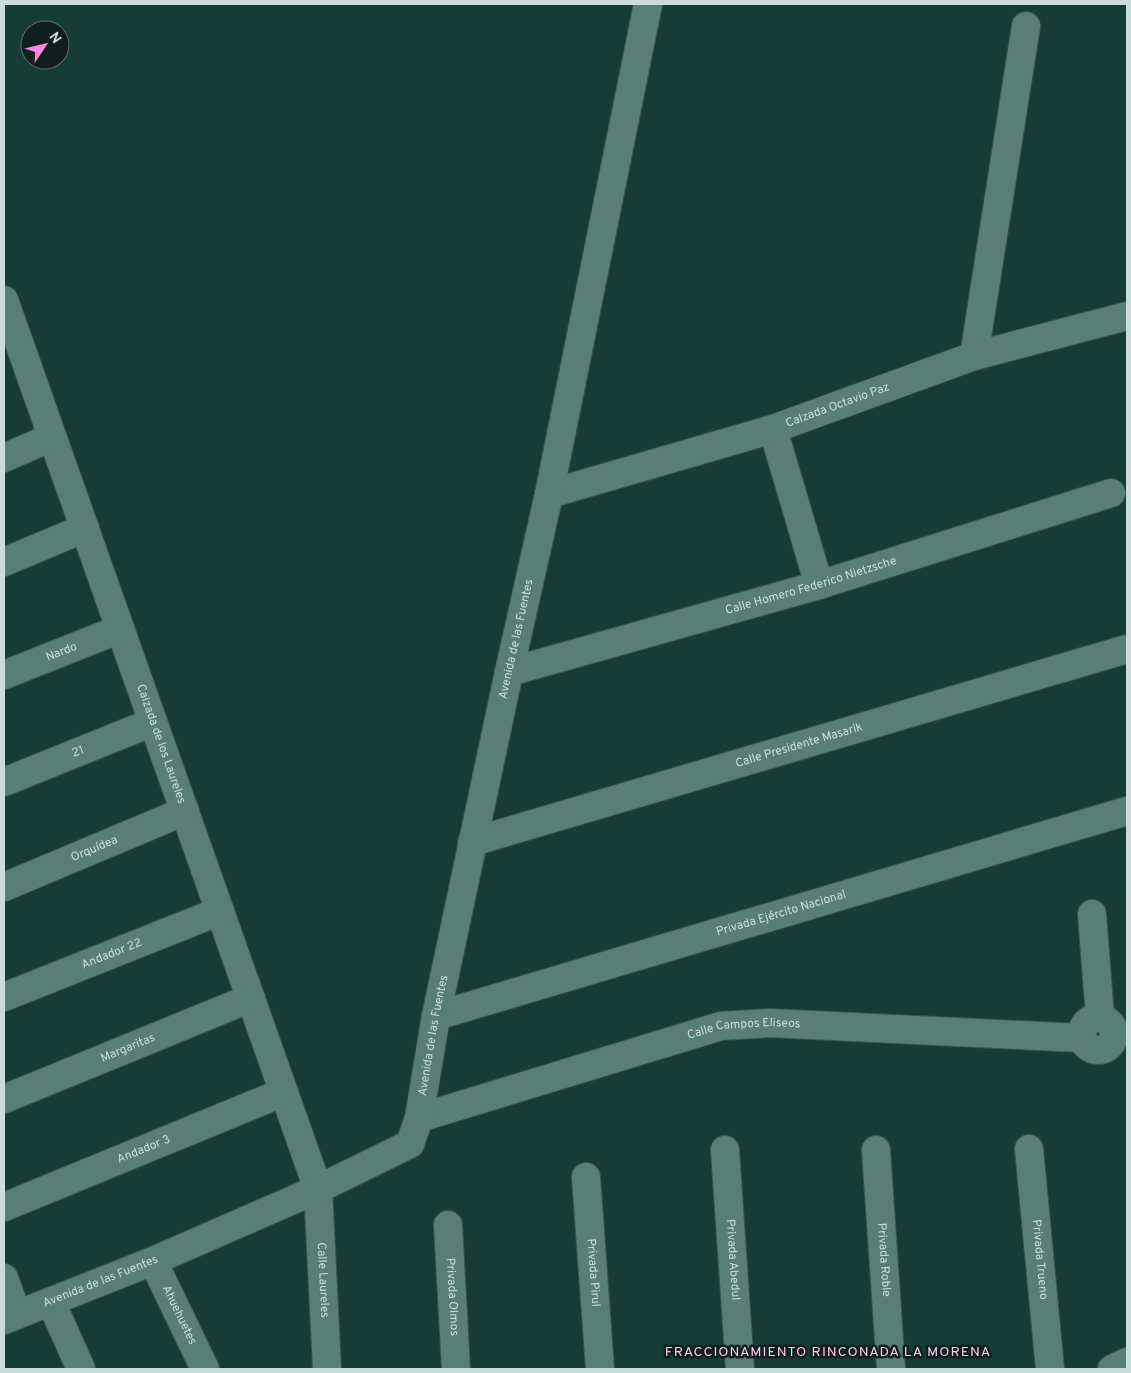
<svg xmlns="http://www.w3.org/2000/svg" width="1131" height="1373" viewBox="0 0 1131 1373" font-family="Overpass,sans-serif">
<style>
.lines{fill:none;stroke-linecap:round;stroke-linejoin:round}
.minor-casing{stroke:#385751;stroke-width:30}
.minor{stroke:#587f76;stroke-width:28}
.labels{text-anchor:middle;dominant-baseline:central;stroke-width:5;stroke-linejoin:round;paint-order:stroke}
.street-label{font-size:12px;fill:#c9ded8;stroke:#10201d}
.neighbourhood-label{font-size:14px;letter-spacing:1px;fill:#fec7ed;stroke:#10201d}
</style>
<rect width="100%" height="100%" fill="#163d35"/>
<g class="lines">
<defs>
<g id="minor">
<path id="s1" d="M4 300 318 1189 327 1369"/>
<path d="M974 356 1026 26"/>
<path d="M773 429 819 585"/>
<path d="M4 458 52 437"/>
<path id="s2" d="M549 494 773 429 974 356 1127 316"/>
<path d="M4 562 85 528"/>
<path id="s3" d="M509 672 819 585 1111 493"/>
<path id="s4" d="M4 675 120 629"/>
<path id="s5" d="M4 782 153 722"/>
<path id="s6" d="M472 842 1127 649"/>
<path id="s7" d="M4 887 185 811"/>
<path d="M1092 914 1100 1017"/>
<path id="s8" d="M4 997 220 911"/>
<path id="s9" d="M436 1016 1127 811"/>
<circle cx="1098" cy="1034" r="16"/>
<path id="s10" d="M4 1099 251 998"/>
<path id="s11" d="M419 1118 721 1026 770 1023 1081 1038"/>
<path id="s12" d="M1029 1149 1050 1369"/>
<path id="s13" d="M725 1150 740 1369"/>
<path id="s14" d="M876 1150 891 1369"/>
<path id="s15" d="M586 1177 600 1369"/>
<path id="s16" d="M4 1207 284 1092"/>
<path id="s17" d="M448 1225 456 1369"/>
<path id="s18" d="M153 1261 205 1369"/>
<path d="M4 1278 17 1314"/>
<path d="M51 1302 81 1369"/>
<path id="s19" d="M4 1320 153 1261 318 1189 410 1144 419 1118 436 1016 509 672 549 494 648 4"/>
<path d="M1112 1369 1127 1362"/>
</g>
</defs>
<!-- minor casing -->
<use href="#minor" class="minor-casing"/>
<!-- minor -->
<use href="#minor" class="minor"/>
</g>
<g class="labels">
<!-- street labels -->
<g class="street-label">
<text stroke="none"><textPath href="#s2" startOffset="302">Calzada Octavio Paz</textPath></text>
<text stroke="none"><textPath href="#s3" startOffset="314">Calle Homero Federico Nietzsche</textPath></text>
<text stroke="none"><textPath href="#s19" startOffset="959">Avenida de las Fuentes</textPath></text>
<text stroke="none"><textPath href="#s4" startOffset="62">Nardo</textPath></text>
<text stroke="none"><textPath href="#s1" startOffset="471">Calzada de los Laureles</textPath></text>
<text stroke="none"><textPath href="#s6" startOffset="341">Calle Presidente Masarik</textPath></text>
<text stroke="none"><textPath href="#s5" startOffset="80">21</textPath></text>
<text stroke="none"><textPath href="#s7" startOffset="98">Orquídea</textPath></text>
<text stroke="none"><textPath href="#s9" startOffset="360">Privada Ejército Nacional</textPath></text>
<text stroke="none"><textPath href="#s8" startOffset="116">Andador 22</textPath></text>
<text stroke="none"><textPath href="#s11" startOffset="338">Calle Campos Eliseos</textPath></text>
<text stroke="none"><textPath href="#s19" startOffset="554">Avenida de las Fuentes</textPath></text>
<text stroke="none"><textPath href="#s10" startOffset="134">Margaritas</textPath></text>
<text stroke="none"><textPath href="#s16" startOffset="151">Andador 3</textPath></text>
<text stroke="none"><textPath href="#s14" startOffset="110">Privada Roble</textPath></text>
<text stroke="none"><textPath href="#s12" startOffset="111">Privada Trueno</textPath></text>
<text stroke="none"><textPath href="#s13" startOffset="110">Privada Abedul</textPath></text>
<text stroke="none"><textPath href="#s15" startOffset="96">Privada Pirul</textPath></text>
<text stroke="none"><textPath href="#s1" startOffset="1034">Calle Laureles</textPath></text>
<text stroke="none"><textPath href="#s19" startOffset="104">Avenida de las Fuentes</textPath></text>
<text stroke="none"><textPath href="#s17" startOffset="72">Privada Olmos</textPath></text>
<text stroke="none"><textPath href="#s18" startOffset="60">Ahuehuetes</textPath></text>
</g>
<!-- neighbourhood labels -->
<g class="neighbourhood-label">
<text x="828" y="1352">FRACCIONAMIENTO RINCONADA LA MORENA</text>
</g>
</g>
<!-- border -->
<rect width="1131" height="1373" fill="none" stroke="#c9ded8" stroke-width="10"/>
<!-- north arrow -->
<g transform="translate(45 45) rotate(55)"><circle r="24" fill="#10201d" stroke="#5a6c68"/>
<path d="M0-4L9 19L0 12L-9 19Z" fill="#ff85df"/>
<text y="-8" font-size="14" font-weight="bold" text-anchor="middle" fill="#c9ded8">N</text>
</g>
</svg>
